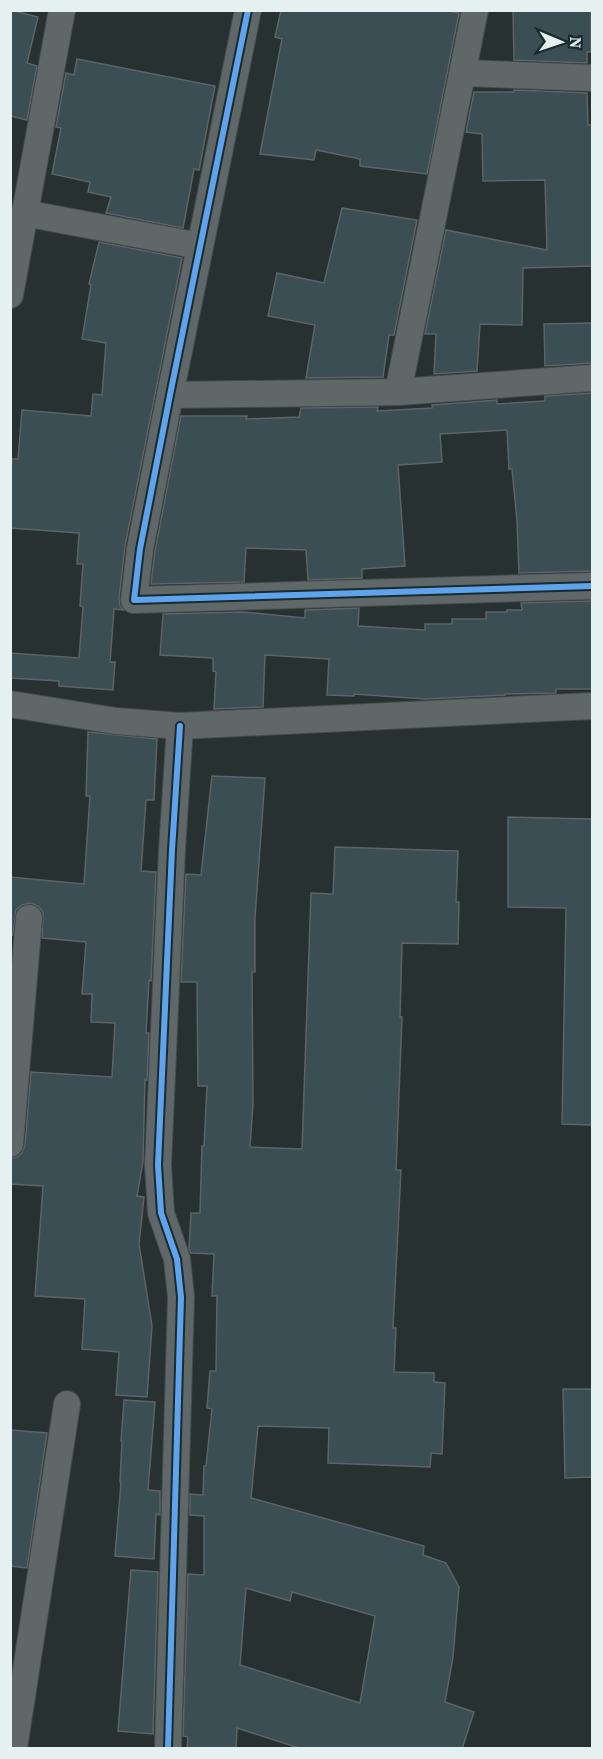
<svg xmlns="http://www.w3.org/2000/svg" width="603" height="1759" viewBox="0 0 603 1759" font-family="'Source Serif 4',serif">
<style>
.building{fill:#3b4e53;stroke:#5c6466;stroke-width:1.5;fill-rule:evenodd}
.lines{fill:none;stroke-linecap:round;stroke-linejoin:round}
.street-casing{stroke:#434c4c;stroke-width:28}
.street{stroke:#606768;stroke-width:26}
.cycleway-casing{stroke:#192b2c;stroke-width:10}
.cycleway{stroke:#60a3ed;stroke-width:6}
</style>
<rect width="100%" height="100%" fill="#273132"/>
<!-- building -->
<g class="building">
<path d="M10 10 38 17 27 63 37 66 27 120 10 116Z"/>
<path d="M281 10H443L459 13 427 174 360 166V159L316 150 314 160 260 154 282 39 275 37Z"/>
<path d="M513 10H591V52H587V63L514 60Z"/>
<path d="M77 59 215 86 199 170 194 169 183 228 106 213 111 197 88 192 90 182 52 174 61 128 56 127 66 73 74 75Z"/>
<path d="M514 90 587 93 588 125H592V266L523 268 522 325 480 324 477 371 434 374 436 334H425L446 230 547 250 545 180 483 181 482 134 466 132 474 92H514Z"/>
<path d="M342 208 417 220 394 335H389L383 377 306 378 315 325 268 316 277 273 324 283Z"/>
<path d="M99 242 182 258 125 546 119 598 120 606 124 610 114 609 110 662H115L113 690 59 686V681L10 678V653L79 658 83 607 80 606 83 564H77L79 533 10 528V482L12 459H18L22 410 91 416 93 394 102 395 106 343 82 339 91 285 89 284Z"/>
<path d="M592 323V363L545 366 544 324Z"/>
<path d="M592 393V571L519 573 517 521 512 469H509L507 430 440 434 442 462 398 465 405 566 362 569V578L308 580 306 550 246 548 244 582 151 584 155 551 181 416H247L246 419 299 417 301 408 378 407 377 411 432 408V405L497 400V404L545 401V396Z"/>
<path d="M592 601V689H556V693L505 694V695L425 699 354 694V696L327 695 329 659 265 655 263 707 214 709 216 672 213 671V658L160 655 163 614 243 612 305 618V610L359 608 358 626 425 630V624H452V619H486V612H507V610H522L521 603Z"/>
<path d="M88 732 157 739 154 800H146L141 871 156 872 151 981 149 980 146 1033H149L147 1080H145L143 1161 137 1196 144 1197 139 1244 152 1326 147 1397 116 1395 119 1352 82 1349 85 1299 35 1296 43 1186 10 1184V1159L17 1157 22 1153 25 1145 31 1072 112 1077 115 1023 91 1022 92 994H82L86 942 42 938 43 912 38 906 30 903 22 905 16 910 13 935H10V877L84 884 90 796H86Z"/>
<path d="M212 776 265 778 255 918V972H252L253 1104 250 1147 302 1149 311 893 333 894 335 847 458 851 456 902H459L458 944 402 943 400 1017H402L396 1170H401L393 1328H396L394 1372 434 1373V1382L445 1383 442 1454 431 1453 430 1467 328 1463 329 1428 258 1426 251 1498 424 1546 423 1555 446 1563 459 1587 453 1657 445 1702 474 1712 462 1749H302L237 1728 236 1749H187L188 1737 183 1736 188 1574 204 1575V1516L190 1515V1494L203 1495 204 1466H206L212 1409 207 1408 210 1371H216L217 1296H212L214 1254 191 1253 189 1249 191 1213H200L202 1146H204L207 1086H198L197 982H181L186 874 201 875ZM246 1588 290 1601 292 1592 375 1616 360 1703 240 1665Z"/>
<path d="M508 817 592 819V1125L562 1124 566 908 508 907Z"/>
<path d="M563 1389H592V1477L565 1478Z"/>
<path d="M124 1400 155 1402 148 1490 160 1491V1515L156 1514 154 1559 115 1556 121 1482H120L122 1441H121Z"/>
<path d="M10 1430 47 1433 27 1568 10 1566Z"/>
<path d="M131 1570 158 1572 153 1734 118 1731Z"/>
</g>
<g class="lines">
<defs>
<g id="street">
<path d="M248 10 170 395 140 549 134 600 592 586"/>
<path d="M463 73 592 78"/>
<path d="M24 213 200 246"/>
<path d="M10 295 62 10"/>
<path d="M398 392 475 10"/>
<path d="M170 395 398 392 592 378"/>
<path d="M10 704 116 721 180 726 592 706"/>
<path d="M10 1144 29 918"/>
<path d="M14 1748 67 1404"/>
<path d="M168 1748 181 1297 177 1259 161 1213 158 1165 172 850 180 726"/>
</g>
</defs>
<!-- street casing -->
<use href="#street" class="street-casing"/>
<!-- street -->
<use href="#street" class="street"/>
<defs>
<g id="cycleway">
<path d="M248 10 170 395 140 549 134 600 592 586"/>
<path d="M168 1748 181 1297 177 1259 161 1213 158 1165 172 850 180 726"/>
</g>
</defs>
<!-- cycleway casing -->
<use href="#cycleway" class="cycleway-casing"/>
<!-- cycleway -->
<use href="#cycleway" class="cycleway"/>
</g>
<!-- border -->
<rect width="603" height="1759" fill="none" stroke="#e5f0f0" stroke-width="24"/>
<!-- north arrow -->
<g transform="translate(561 42) rotate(92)" stroke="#192b2c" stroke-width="4.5" paint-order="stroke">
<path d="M0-4.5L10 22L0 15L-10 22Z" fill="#e5f0f0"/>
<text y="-9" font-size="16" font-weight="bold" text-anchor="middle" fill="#e5f0f0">N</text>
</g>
</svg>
